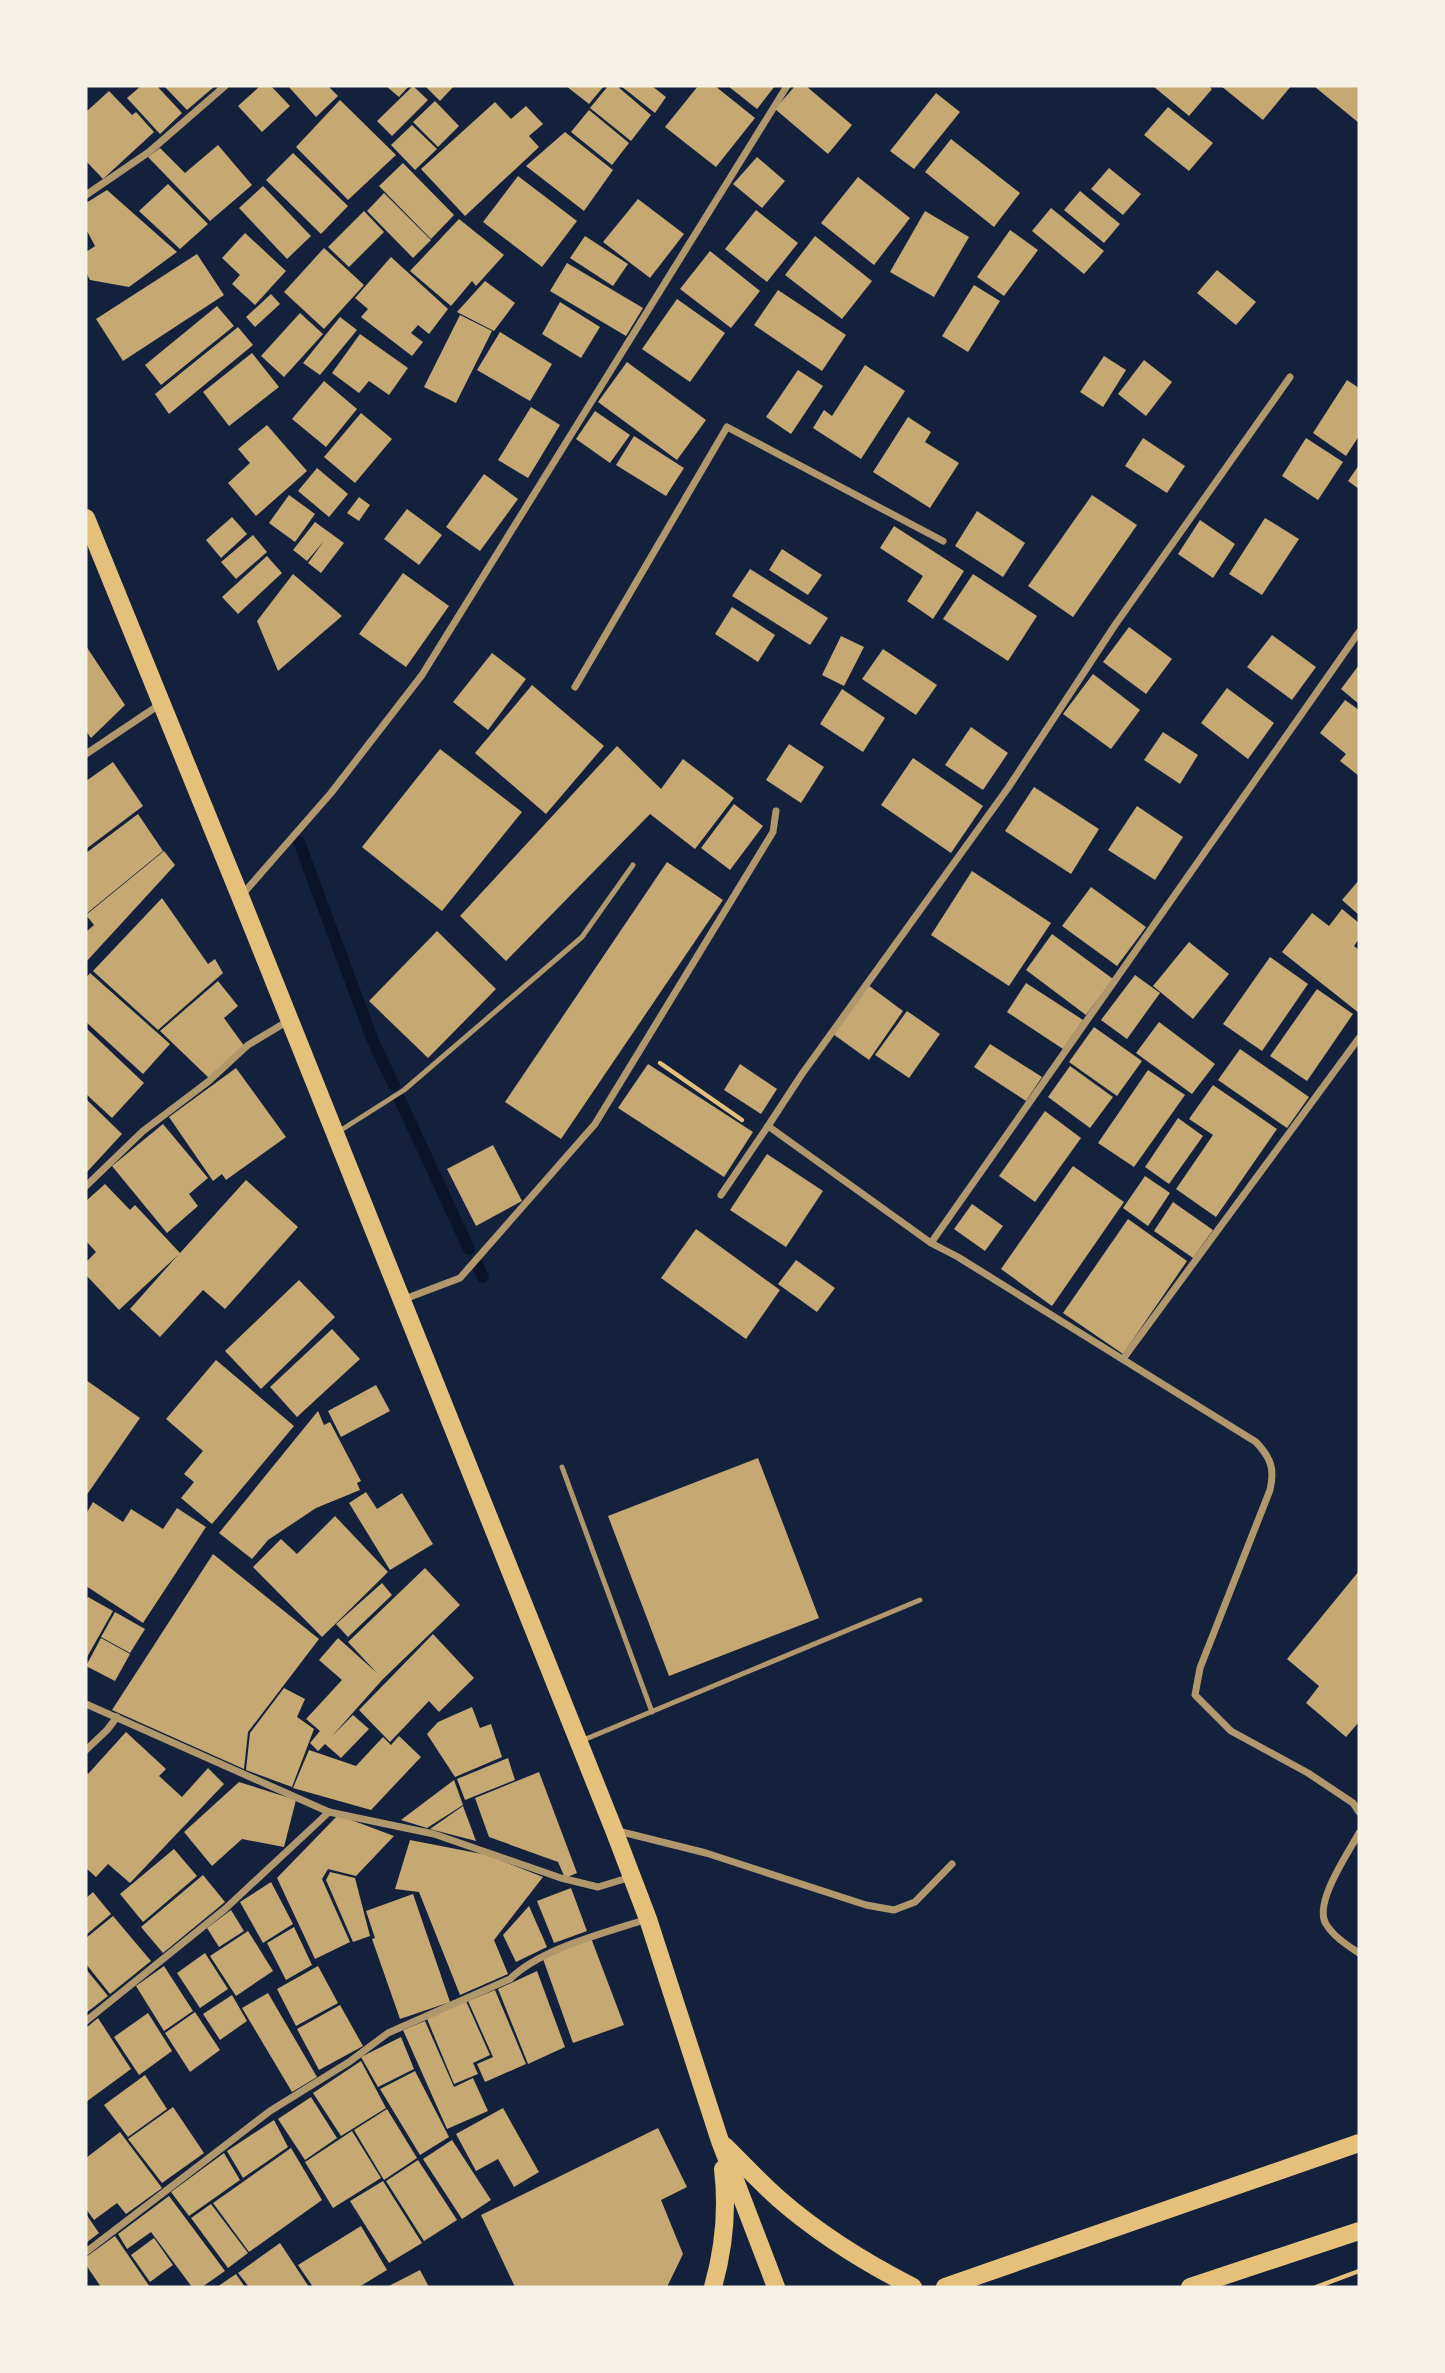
<svg xmlns="http://www.w3.org/2000/svg" width="1445" height="2373" viewBox="0 0 1445 2373" font-family="Mulish,sans-serif">
<style>
.lines{fill:none;stroke-linecap:round;stroke-linejoin:round}
.stream{stroke:#0b132b;stroke-width:12}
.building{fill:#c6a872}
.path{stroke:#e5c07b;stroke-width:4.5}
.service{stroke:#b1986c;stroke-width:5}
.minor{stroke:#b1986c;stroke-width:7}
.primary{stroke:#e5c07b;stroke-width:18}
</style>
<rect width="100%" height="100%" fill="#14213d"/>
<g class="lines">
<!-- stream -->
<g class="stream">
<path d="M299 842 373 1041 394 1085"/>
<path d="M400 1100 469 1249"/>
<path d="M477 1264 483 1277"/>
</g>
</g>
<!-- building -->
<g class="building">
<path d="M141 86H157L182 113 160 134 127 98Z"/>
<path d="M164 86H215L187 110Z"/>
<path d="M260 86H271L290 106 262 132 238 106Z"/>
<path d="M288 86H328L338 96 316 117Z"/>
<path d="M386 86H409L399 97Z"/>
<path d="M413 86 428 100 392 136 377 121Z"/>
<path d="M425 86H454L440 101Z"/>
<path d="M566 86H604L589 104Z"/>
<path d="M608 86H617L651 115 631 141 590 108Z"/>
<path d="M621 86H652L666 97 655 113Z"/>
<path d="M698 86H715L755 118 716 167 665 127Z"/>
<path d="M728 86H775L757 109Z"/>
<path d="M795 86H806L852 125 828 154 775 109Z"/>
<path d="M1153 86H1208L1212 89 1189 116Z"/>
<path d="M1221 86H1291L1263 120Z"/>
<path d="M1316 86H1359V123L1315 87Z"/>
<path d="M109 91 132 115 136 112 154 132 103 179 86 161V112Z"/>
<path d="M936 93 960 112 914 169 890 151Z"/>
<path d="M340 100 396 155 348 200 296 147Z"/>
<path d="M435 101 459 126 438 147 413 122Z"/>
<path d="M495 102 511 119 526 106 543 124 529 136 539 147 465 216 421 169Z"/>
<path d="M1168 107 1213 143 1189 171 1144 135Z"/>
<path d="M589 110 629 143 612 165 571 132Z"/>
<path d="M412 125 437 149 415 170 391 145Z"/>
<path d="M565 132 613 170 584 211 526 166Z"/>
<path d="M951 139 1020 193 994 227 925 172Z"/>
<path d="M218 145 252 185 210 221 148 157 160 148 185 173Z"/>
<path d="M293 153 348 206 321 234 266 180Z"/>
<path d="M757 157 785 181 762 208 733 184Z"/>
<path d="M403 163 454 215 431 239 379 186Z"/>
<path d="M1109 168 1141 194 1123 215 1091 189Z"/>
<path d="M518 176 577 221 542 267 483 222Z"/>
<path d="M858 177 910 218 874 265 821 223Z"/>
<path d="M168 184 208 224 180 249 139 211Z"/>
<path d="M263 186 311 236 287 259 239 208Z"/>
<path d="M107 190 177 252 129 287 90 280 86 272V252L95 246 86 229V203Z"/>
<path d="M1080 191 1120 224 1104 243 1064 210Z"/>
<path d="M384 193 431 240 413 258 367 211Z"/>
<path d="M638 199 684 234 650 278 603 242Z"/>
<path d="M1051 208 1104 251 1084 274 1032 231Z"/>
<path d="M756 210 798 243 767 282 725 249Z"/>
<path d="M364 211 384 232 349 267 328 247Z"/>
<path d="M925 211 969 237 934 297 890 272Z"/>
<path d="M459 219 504 255 476 286 472 281 451 306 410 271Z"/>
<path d="M1010 230 1038 250 1004 296 977 277Z"/>
<path d="M245 233 286 271 255 305 232 284 240 275 222 258Z"/>
<path d="M585 236 628 264 613 286 570 258Z"/>
<path d="M815 236 872 281 842 319 785 275Z"/>
<path d="M324 248 364 285 324 329 284 292Z"/>
<path d="M710 251 760 291 731 328 680 289Z"/>
<path d="M197 254 224 295 123 361 96 319Z"/>
<path d="M391 257 448 309 429 334 418 325 411 333 423 342 412 356 361 317 368 309 355 298Z"/>
<path d="M567 263 643 308 626 336 550 291Z"/>
<path d="M1217 270 1256 302 1236 325 1197 293Z"/>
<path d="M485 281 515 303 494 331 457 312Z"/>
<path d="M974 285 1000 301 968 352 942 336Z"/>
<path d="M778 290 846 335 822 371 754 325Z"/>
<path d="M271 294 280 304 255 327 246 317Z"/>
<path d="M677 299 725 333 690 382 642 349Z"/>
<path d="M560 302 600 327 581 358 542 334Z"/>
<path d="M217 306 234 326 161 385 145 365Z"/>
<path d="M300 313 323 334 284 377 261 356Z"/>
<path d="M460 315 492 331 456 403 424 387Z"/>
<path d="M340 317 357 330 320 375 303 363Z"/>
<path d="M238 327 253 345 169 414 155 394Z"/>
<path d="M500 332 552 364 530 401 477 370Z"/>
<path d="M360 334 408 368 389 395 369 381 359 393 332 373Z"/>
<path d="M252 353 279 387 229 426 203 392Z"/>
<path d="M1104 356 1126 370 1103 407 1080 392Z"/>
<path d="M1144 360 1172 382 1146 416 1118 394Z"/>
<path d="M627 362 706 420 677 460 598 402Z"/>
<path d="M865 365 905 391 861 459 813 428 824 410 832 416Z"/>
<path d="M798 370 823 386 791 434 766 417Z"/>
<path d="M1347 380 1359 388V436L1346 456 1313 433Z"/>
<path d="M324 381 357 409 326 447 292 419Z"/>
<path d="M531 407 560 425 528 478 498 460Z"/>
<path d="M595 411 630 435 610 463 576 439Z"/>
<path d="M361 413 392 439 355 483 324 457Z"/>
<path d="M908 417 931 432 925 442 959 463 930 508 873 472Z"/>
<path d="M267 425 307 471 256 516 228 483 250 463 238 449Z"/>
<path d="M634 436 684 468 666 496 616 465Z"/>
<path d="M1143 438 1185 466 1167 493 1125 466Z"/>
<path d="M1306 438 1343 462 1318 500 1282 476Z"/>
<path d="M1359 465V489L1348 481Z"/>
<path d="M317 468 348 494 329 517 298 491Z"/>
<path d="M484 474 518 499 480 551 446 527Z"/>
<path d="M289 495 315 514 295 542 269 523Z"/>
<path d="M1092 495 1137 525 1073 617 1028 586Z"/>
<path d="M359 497 370 505 359 521 347 513Z"/>
<path d="M407 509 442 535 419 565 384 539Z"/>
<path d="M977 511 1025 543 1003 577 955 546Z"/>
<path d="M232 517 247 534 221 558 206 540Z"/>
<path d="M1265 518 1299 539 1262 595 1229 574Z"/>
<path d="M1200 520 1235 544 1213 578 1178 554Z"/>
<path d="M315 522 344 543 321 573 308 563 324 541 307 561 293 550Z"/>
<path d="M894 526 964 571 933 619 907 601 923 576 880 548Z"/>
<path d="M253 535 267 552 236 579 221 562Z"/>
<path d="M782 549 822 575 808 595 769 570Z"/>
<path d="M267 556 282 573 238 614 222 597Z"/>
<path d="M750 569 828 618 810 645 732 596Z"/>
<path d="M403 573 449 606 406 667 359 634Z"/>
<path d="M293 574 342 616 278 671 257 621Z"/>
<path d="M973 574 1037 616 1008 661 943 619Z"/>
<path d="M732 607 775 635 758 662 715 634Z"/>
<path d="M1129 627 1172 659 1146 694 1103 662Z"/>
<path d="M1272 635 1316 667 1292 700 1247 667Z"/>
<path d="M841 636 864 647 844 686 822 675Z"/>
<path d="M86 646 125 705 91 738 86 731Z"/>
<path d="M883 649 937 685 916 715 862 679Z"/>
<path d="M492 653 526 679 488 730 453 702Z"/>
<path d="M1359 665V704L1341 689Z"/>
<path d="M1093 674 1140 710 1111 749 1063 714Z"/>
<path d="M532 685 604 746 546 814 475 753Z"/>
<path d="M1227 688 1274 723 1248 759 1201 723Z"/>
<path d="M842 689 885 718 863 752 820 724Z"/>
<path d="M1345 700 1359 710V776L1340 761 1346 754 1320 733Z"/>
<path d="M971 727 1008 753 983 790 945 765Z"/>
<path d="M1163 732 1198 755 1180 784 1144 760Z"/>
<path d="M789 744 824 767 801 803 766 780Z"/>
<path d="M617 746 661 789 683 759 734 798 695 849 650 814 506 961 460 916Z"/>
<path d="M440 749 522 812 442 911 362 847Z"/>
<path d="M913 758 983 806 951 853 881 805Z"/>
<path d="M113 762 143 806 86 849V781Z"/>
<path d="M1034 787 1099 829 1071 874 1005 831Z"/>
<path d="M734 804 763 826 730 870 701 848Z"/>
<path d="M1137 806 1183 837 1155 880 1108 850Z"/>
<path d="M138 814 163 851 86 914V853Z"/>
<path d="M164 851 175 865 86 962V932L94 925 86 915Z"/>
<path d="M667 862 723 900 561 1139 505 1102Z"/>
<path d="M972 871 1051 923 1009 986 931 935Z"/>
<path d="M1359 880V915L1342 900Z"/>
<path d="M1091 887 1146 927 1117 966 1062 926Z"/>
<path d="M162 898 208 964 215 959 223 973 158 1030 93 971Z"/>
<path d="M1342 909 1359 923V939L1354 946 1359 950V1013L1282 952 1312 913 1329 926Z"/>
<path d="M437 931 496 989 428 1058 369 1001Z"/>
<path d="M1052 934 1113 979 1086 1015 1026 970Z"/>
<path d="M1189 942 1229 974 1193 1019 1153 986Z"/>
<path d="M1270 957 1308 984 1262 1051 1223 1024Z"/>
<path d="M90 973 170 1044 143 1074 86 1022V978Z"/>
<path d="M1135 975 1160 993 1127 1039 1101 1020Z"/>
<path d="M218 981 238 1006 224 1018 245 1047 210 1079 160 1031Z"/>
<path d="M1026 983 1083 1020 1063 1049 1007 1012Z"/>
<path d="M868 985 903 1011 869 1060 833 1034Z"/>
<path d="M1317 989 1353 1014 1307 1081 1270 1056Z"/>
<path d="M907 1011 940 1034 909 1078 875 1055Z"/>
<path d="M1159 1022 1215 1064 1192 1094 1136 1053Z"/>
<path d="M1094 1027 1142 1061 1117 1096 1069 1062Z"/>
<path d="M86 1028 144 1083 112 1118 86 1094Z"/>
<path d="M990 1044 1042 1077 1026 1101 974 1067Z"/>
<path d="M1240 1049 1309 1097 1287 1128 1218 1080Z"/>
<path d="M648 1064 753 1132 724 1177 618 1108Z"/>
<path d="M740 1064 777 1089 761 1114 724 1090Z"/>
<path d="M1070 1066 1113 1097 1090 1128 1048 1097Z"/>
<path d="M236 1068 286 1137 226 1180 222 1174 213 1181 169 1117Z"/>
<path d="M1148 1070 1185 1095 1134 1167 1098 1143Z"/>
<path d="M1213 1085 1277 1129 1216 1217 1176 1189 1213 1135 1189 1119Z"/>
<path d="M86 1099 122 1134 86 1173Z"/>
<path d="M1045 1111 1081 1138 1035 1202 999 1176Z"/>
<path d="M1178 1118 1203 1136 1169 1184 1145 1167Z"/>
<path d="M163 1124 208 1178 189 1194 198 1206 167 1233 112 1166Z"/>
<path d="M493 1145 522 1201 476 1226 447 1169Z"/>
<path d="M767 1154 823 1191 786 1247 730 1210Z"/>
<path d="M1073 1166 1124 1202 1052 1306 1001 1269Z"/>
<path d="M1145 1176 1170 1193 1148 1226 1123 1208Z"/>
<path d="M246 1180 298 1227 225 1309 203 1290 160 1337 130 1309 178 1255 119 1310 86 1275V1262L96 1252 86 1241V1201L105 1184 130 1210 135 1205 180 1253Z"/>
<path d="M1173 1202 1213 1230 1193 1258 1154 1231Z"/>
<path d="M972 1204 1003 1226 985 1251 954 1229Z"/>
<path d="M1128 1219 1187 1261 1123 1354 1063 1313Z"/>
<path d="M696 1229 780 1290 746 1339 661 1278Z"/>
<path d="M796 1260 835 1288 817 1312 778 1284Z"/>
<path d="M299 1280 335 1317 261 1389 225 1351Z"/>
<path d="M332 1329 360 1359 297 1417 270 1387Z"/>
<path d="M216 1360 294 1426 212 1524 181 1498 194 1482 184 1474 203 1451 166 1419Z"/>
<path d="M86 1380 140 1418 86 1496Z"/>
<path d="M376 1385 390 1411 341 1437 328 1411Z"/>
<path d="M318 1411 324 1425 330 1422 361 1481 357 1483 360 1490 316 1508 268 1540 252 1559 219 1533Z"/>
<path d="M758 1458 819 1618 669 1676 608 1516Z"/>
<path d="M366 1492 377 1509 402 1493 433 1544 390 1570 349 1503Z"/>
<path d="M93 1502 123 1522 131 1509 163 1529 177 1508 206 1527 143 1623 86 1586V1514Z"/>
<path d="M335 1516 388 1572 322 1637 253 1567 281 1539 297 1554Z"/>
<path d="M213 1554 319 1639 248 1732 244 1769 112 1710Z"/>
<path d="M425 1568 460 1605 383 1679 332 1736 353 1715 369 1729 341 1758 325 1744 318 1751 310 1743 320 1731 306 1719 342 1680 319 1660 338 1638 377 1673 348 1642Z"/>
<path d="M1359 1571V1722L1346 1737 1306 1703 1319 1686 1287 1659Z"/>
<path d="M382 1583 392 1595 348 1637 336 1624Z"/>
<path d="M88 1597 113 1611 86 1659V1601Z"/>
<path d="M115 1612 145 1629 130 1653 101 1637Z"/>
<path d="M433 1634 474 1678 439 1712 429 1701 390 1742 359 1710Z"/>
<path d="M101 1638 130 1654 115 1681 86 1666Z"/>
<path d="M284 1688 305 1699 297 1717 314 1729 292 1787 246 1770 250 1733Z"/>
<path d="M472 1707 480 1728 491 1724 502 1757 455 1777 427 1734 438 1722Z"/>
<path d="M126 1732 166 1769 159 1776 182 1797 208 1768 224 1784 130 1883 108 1864 96 1877 86 1868V1772L88 1774Z"/>
<path d="M399 1736 421 1757 371 1810 293 1788 309 1750 356 1766 383 1737 391 1745Z"/>
<path d="M508 1758 515 1780 465 1800 457 1779Z"/>
<path d="M539 1772 577 1873 565 1878 558 1862 489 1837 475 1798Z"/>
<path d="M454 1780 463 1805 427 1828 401 1820Z"/>
<path d="M239 1782 296 1800 284 1847 242 1839 212 1866 184 1832Z"/>
<path d="M463 1806 476 1841 430 1829Z"/>
<path d="M338 1815 394 1836 356 1876 328 1869 322 1879 350 1942 315 1959 277 1878Z"/>
<path d="M410 1840 487 1855 543 1877 494 1940 508 1974 460 1995 419 1892 395 1889Z"/>
<path d="M174 1849 197 1876 143 1922 120 1894Z"/>
<path d="M330 1872 355 1878 370 1936 353 1942 326 1880Z"/>
<path d="M203 1875 225 1902 163 1953 141 1927Z"/>
<path d="M271 1882 293 1924 263 1943 240 1902Z"/>
<path d="M571 1888 587 1931 554 1943 537 1901Z"/>
<path d="M93 1892 111 1914 86 1935V1898Z"/>
<path d="M413 1894 450 2002 400 2019 372 1939 375 1938 366 1911Z"/>
<path d="M529 1906 547 1947 516 1962 503 1935Z"/>
<path d="M231 1910 244 1931 219 1947 207 1928Z"/>
<path d="M113 1916 151 1961 110 1994 86 1964V1938Z"/>
<path d="M294 1927 312 1965 286 1980 267 1943Z"/>
<path d="M248 1931 273 1971 236 1996 210 1956Z"/>
<path d="M591 1938 624 2025 573 2043 543 1959Z"/>
<path d="M205 1953 228 1989 200 2008 177 1973Z"/>
<path d="M164 1966 193 2011 164 2031 136 1986Z"/>
<path d="M318 1966 338 2003 296 2026 277 1989Z"/>
<path d="M86 1969 108 1996 86 2013Z"/>
<path d="M537 1971 565 2047 528 2064 498 1989Z"/>
<path d="M495 1990 526 2064 485 2082 477 2064 493 2057 468 2001Z"/>
<path d="M268 1993 317 2077 292 2092 242 2008Z"/>
<path d="M232 1995 247 2021 220 2040 203 2014Z"/>
<path d="M466 2001 490 2055 473 2063 478 2074 454 2084 427 2019Z"/>
<path d="M340 2005 363 2046 319 2070 297 2029Z"/>
<path d="M195 2012 220 2050 190 2072 165 2033Z"/>
<path d="M148 2013 172 2051 139 2075 114 2037Z"/>
<path d="M98 2018 131 2069 86 2102V2028Z"/>
<path d="M425 2021 454 2087 473 2078 488 2111 447 2129 403 2030Z"/>
<path d="M401 2037 414 2069 378 2087 361 2057Z"/>
<path d="M361 2061 386 2108 341 2136 313 2093Z"/>
<path d="M415 2071 449 2137 420 2155 380 2089Z"/>
<path d="M145 2075 167 2109 128 2137 104 2105Z"/>
<path d="M311 2097 337 2138 305 2160 278 2119Z"/>
<path d="M173 2107 204 2153 162 2183 128 2139Z"/>
<path d="M503 2108 539 2172 514 2187 498 2159 476 2171 456 2134Z"/>
<path d="M387 2109 417 2158 384 2180 354 2130Z"/>
<path d="M274 2120 288 2147 243 2178 227 2151Z"/>
<path d="M658 2128 687 2187 661 2200 683 2254 667 2287H515L481 2215Z"/>
<path d="M352 2131 381 2178 333 2208 305 2162Z"/>
<path d="M120 2132 162 2188 126 2214 117 2203 94 2220 86 2209V2158Z"/>
<path d="M452 2140 491 2200 462 2219 423 2159Z"/>
<path d="M291 2148 322 2200 249 2252 213 2203Z"/>
<path d="M224 2153 240 2180 189 2216 171 2192Z"/>
<path d="M418 2160 457 2220 424 2241 386 2181Z"/>
<path d="M383 2181 422 2243 389 2263 350 2201Z"/>
<path d="M169 2196 225 2271 202 2287H192L151 2232 127 2249 118 2234Z"/>
<path d="M211 2204 248 2253 228 2268 191 2218Z"/>
<path d="M86 2214 99 2233 86 2243Z"/>
<path d="M361 2226 387 2270 359 2287H313L298 2265Z"/>
<path d="M115 2236 150 2287H101L86 2265V2257Z"/>
<path d="M154 2238 173 2265 150 2282 131 2255Z"/>
<path d="M280 2243 309 2287H249L238 2273Z"/>
<path d="M420 2270 429 2287H387Z"/>
<path d="M236 2274 245 2287H217Z"/>
</g>
<g class="lines">
<!-- path -->
<g class="path">
<path d="M660 1063 742 1120"/>
<path d="M1316 2287 1359 2271"/>
</g>
<!-- service -->
<g class="service">
<path d="M338 1132 404 1090 582 937 633 865"/>
<path d="M562 1467 652 1712"/>
<path d="M581 1741 920 1600"/>
</g>
<!-- minor -->
<g class="minor">
<path d="M86 195 149 152 225 86"/>
<path d="M1290 377 1115 625 1008 788 802 1074 768 1126 931 1243 958 1257 1256 1442C1271 1458 1275 1469 1270 1490L1200 1668 1195 1695 1231 1731 1308 1773 1353 1803 1359 1812"/>
<path d="M575 687 727 427 943 541"/>
<path d="M86 754 162 703"/>
<path d="M241 896 331 793 422 675 787 86"/>
<path d="M86 1186 143 1131 209 1081 248 1045 288 1021"/>
<path d="M721 1195 768 1126"/>
<path d="M931 1243 1359 632"/>
<path d="M402 1300 460 1278 595 1124 773 832 776 811"/>
<path d="M1123 1359 1359 1038"/>
<path d="M86 1704 329 1812 434 1834 561 1878 598 1887 631 1877"/>
<path d="M86 1750 107 1730 117 1717"/>
<path d="M618 1831 706 1853 866 1905 894 1910 915 1902 952 1864"/>
<path d="M1359 1833C1349 1852 1313 1903 1326 1924 1334 1937 1347 1945 1359 1953"/>
<path d="M86 2021 225 1909 329 1812"/>
<path d="M86 2252 270 2111 349 2062 388 2033 510 1979C542 1948 605 1933 647 1919"/>
</g>
<!-- primary -->
<g class="primary">
<path d="M86 518 240 896 614 1830 648 1919 720 2141 776 2287"/>
<path d="M725 2146C743 2164 760 2182 779 2199 819 2234 866 2263 913 2287"/>
<path d="M713 2287C724 2248 728 2210 723 2169"/>
<path d="M945 2287 1359 2143"/>
<path d="M1190 2287 1359 2231"/>
</g>
</g>
<!-- border -->
<rect width="1445" height="2373" fill="none" stroke="#f6f1e7" stroke-width="175"/>
</svg>
